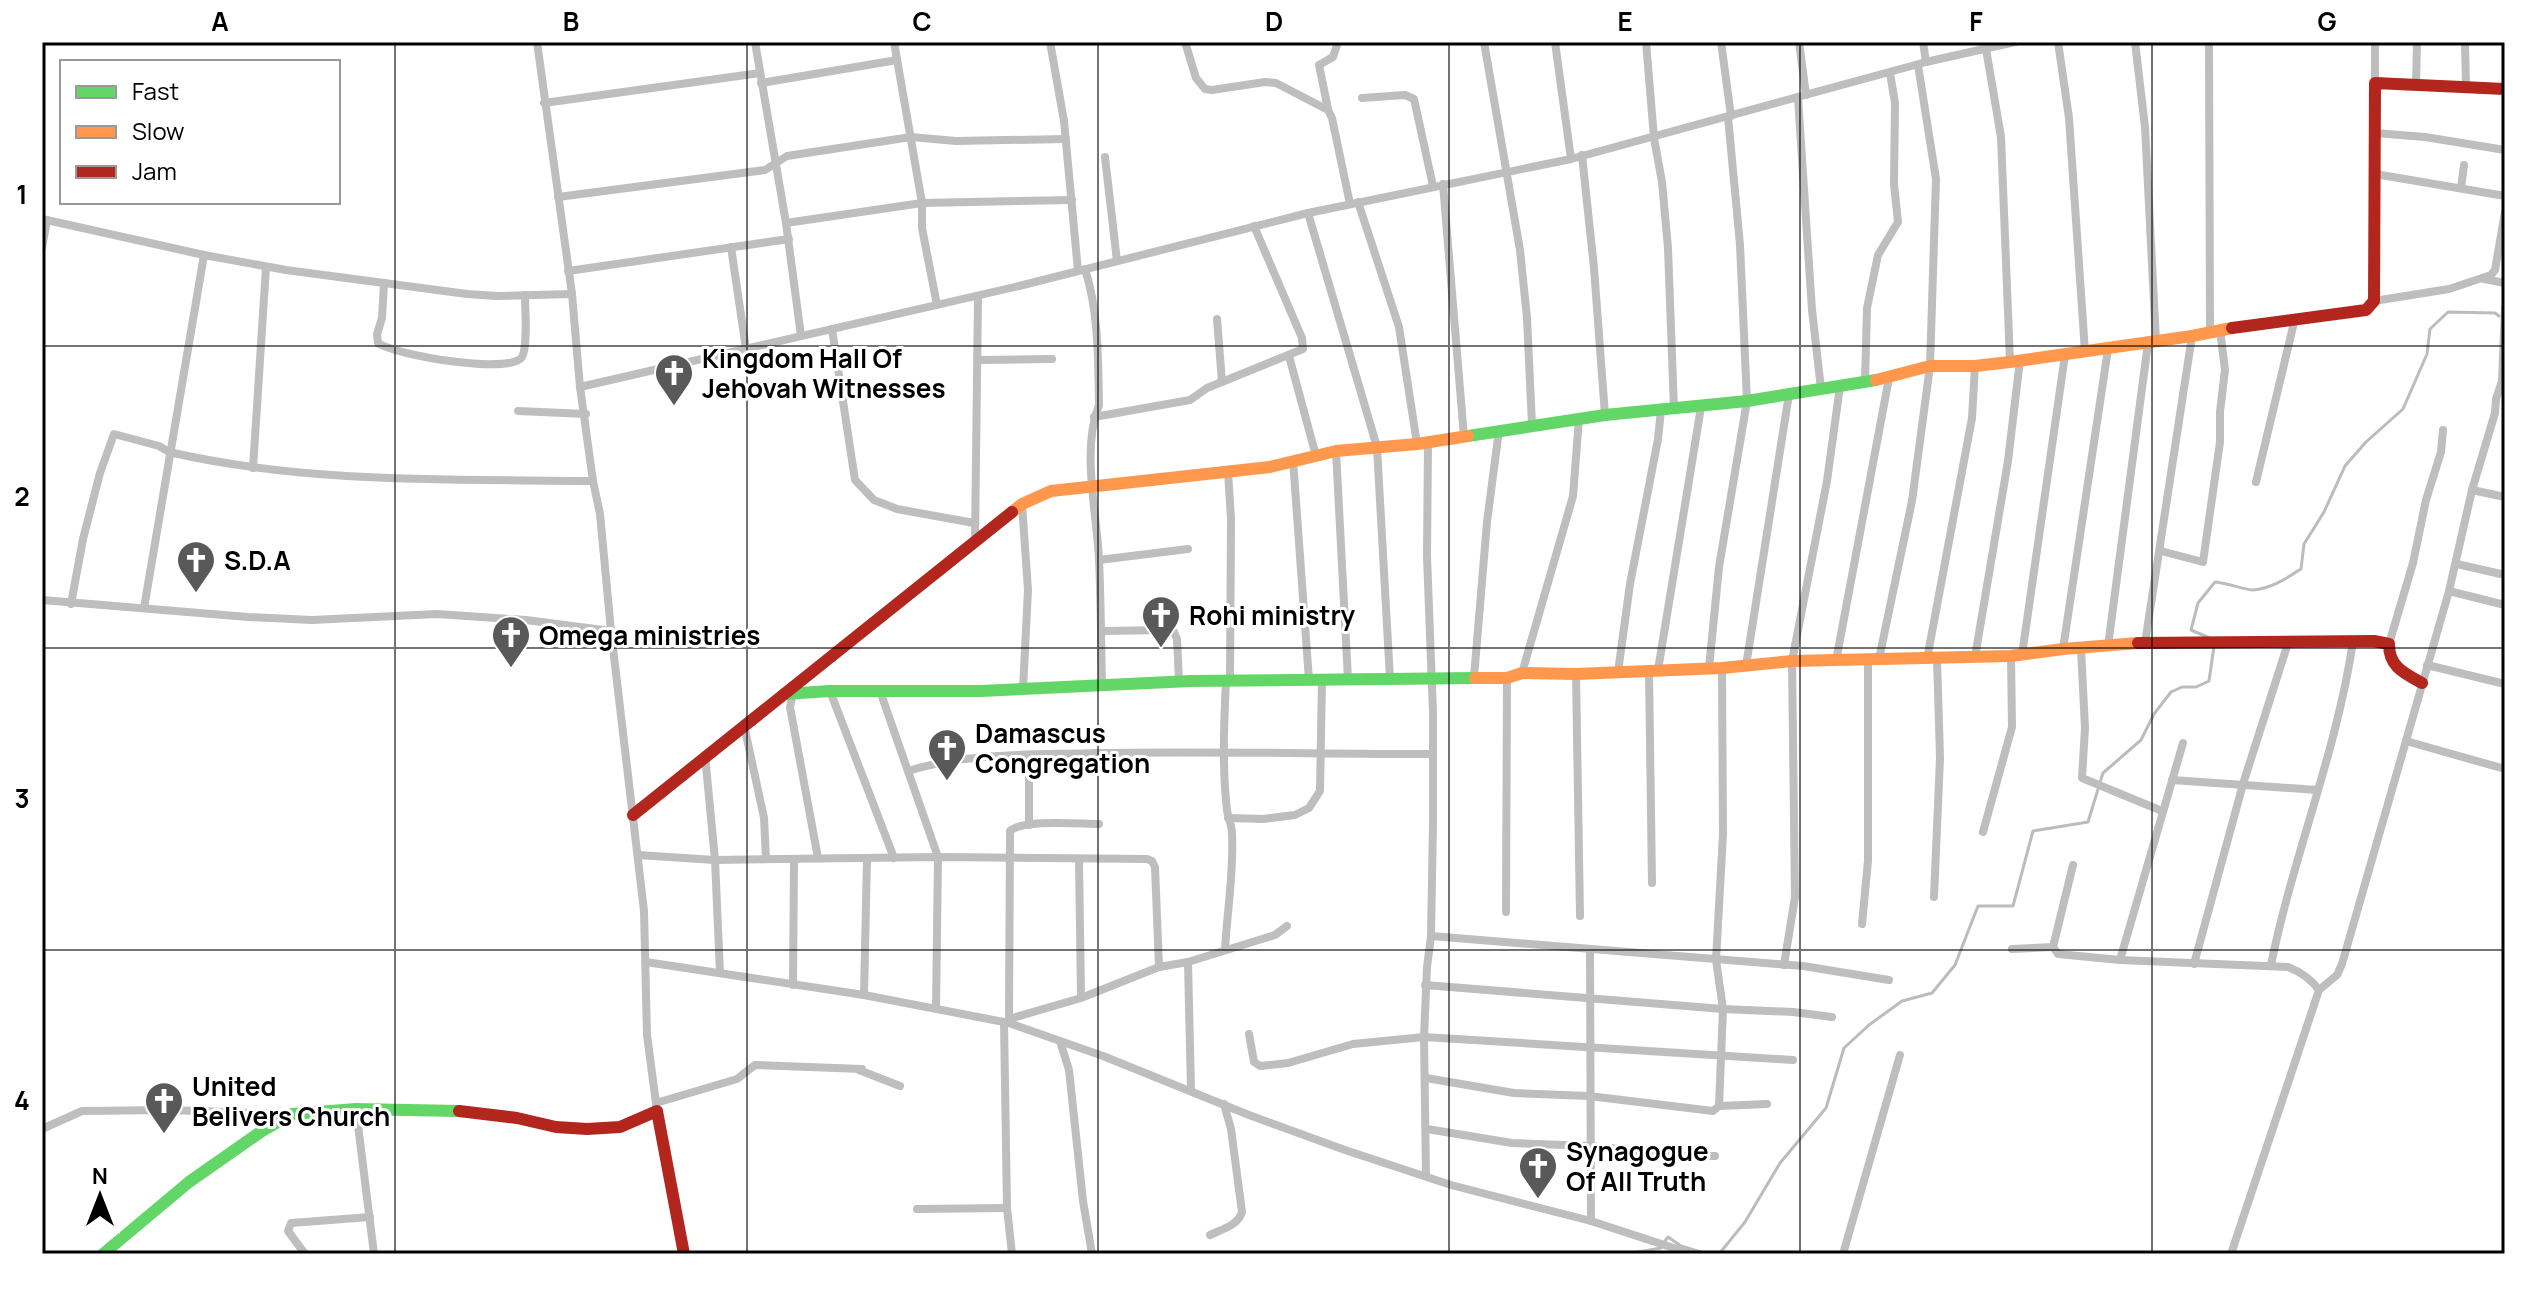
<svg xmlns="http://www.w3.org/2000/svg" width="2547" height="1296" viewBox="0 0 2547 1296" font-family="Manrope,sans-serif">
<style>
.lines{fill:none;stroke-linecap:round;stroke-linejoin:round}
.stream{stroke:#bcbcbc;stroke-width:3}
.street{stroke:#bebebe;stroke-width:8}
.fast{stroke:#63d668;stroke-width:12}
.slow{stroke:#ff974d;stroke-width:12}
.jam{stroke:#b3261e;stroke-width:12}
.grid{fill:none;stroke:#000;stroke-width:2;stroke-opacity:0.55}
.labels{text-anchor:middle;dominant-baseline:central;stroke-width:6;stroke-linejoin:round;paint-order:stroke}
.poi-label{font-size:26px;font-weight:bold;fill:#000;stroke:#fff;text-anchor:start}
.neatline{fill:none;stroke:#000;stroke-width:3}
.grid-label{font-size:26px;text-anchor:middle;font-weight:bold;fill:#000}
</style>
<rect width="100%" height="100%" fill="#fff"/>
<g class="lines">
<!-- stream -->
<g class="stream">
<path d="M2212 639 2191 630 2198 603 2215 582C2228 583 2245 590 2253 590 2271 589 2287 578 2301 569L2304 544 2324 512 2345 466 2366 442 2403 409 2427 354 2430 329 2448 312 2495 313 2499 316"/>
<path d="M1665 1241 1668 1237 1681 1246 1707 1254"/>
<path d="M1627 1254 1661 1248"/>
<path d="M1719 1254 1745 1222 1780 1163 1826 1108 1844 1048 1869 1025 1902 1001 1932 993 1955 965 1978 906H2013L2033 831 2088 822 2103 773 2141 740 2154 714 2171 692 2182 687H2196L2209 681 2214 646"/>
</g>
<!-- street -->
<g class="street">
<path d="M537 42 572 294 580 387 593 481 600 514 611 631 644 911 647 1035 657 1111"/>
<path d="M755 42 786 223 801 336"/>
<path d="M894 42 922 203V228L937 305"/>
<path d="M1050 42 1064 121 1078 271"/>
<path d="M1185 42 1196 78 1205 89 1212 90 1265 82 1276 83 1328 110 1332 118 1350 204"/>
<path d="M1484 42 1520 250 1527 318 1532 425"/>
<path d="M1555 42 1571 159"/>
<path d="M1646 42 1654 138 1662 182 1668 248 1674 409"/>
<path d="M1721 42 1731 116"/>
<path d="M1799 42 1806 95"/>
<path d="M1923 42 1926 62"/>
<path d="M2058 42 2069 118 2085 352"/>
<path d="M2135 42 2145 127 2156 341"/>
<path d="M2209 42 2210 333"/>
<path d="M2465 42 2466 88"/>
<path d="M1986 49 2001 137 2010 362"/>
<path d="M761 83 897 60"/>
<path d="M2375 83V42"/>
<path d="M2416 86 2417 42"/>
<path d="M1362 98 1405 95 1414 99 1433 186"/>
<path d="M1798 98 1812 310 1821 389"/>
<path d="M544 103 760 73"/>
<path d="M1328 109 1319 65 1333 57 1338 42"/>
<path d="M2375 133 2425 137 2505 150"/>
<path d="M1582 155 1594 268 1605 415"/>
<path d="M1105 157 1117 261"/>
<path d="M2375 174 2505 196"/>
<path d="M1443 184 1464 437"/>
<path d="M2461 188 2464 165"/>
<path d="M558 197 765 170 787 156 911 137 956 141 1066 139"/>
<path d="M1358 202 1399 327 1417 444"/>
<path d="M1308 213 1377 447 1390 679"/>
<path d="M42 219 204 255 286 270 467 294 497 296 572 294"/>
<path d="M786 223 922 203 1072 200"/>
<path d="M731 247 746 349"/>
<path d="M42 248 47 220"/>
<path d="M1085 269C1099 313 1098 359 1099 405 1081 450 1097 512 1099 560 1101 601 1101 643 1102 685"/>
<path d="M568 271 789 239"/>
<path d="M2484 279 2505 283"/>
<path d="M384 283 382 318 377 334 378 343C395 355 510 375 522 357 528 346 525 309 525 295"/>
<path d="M2374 301 2449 289 2491 275 2495 270 2505 212"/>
<path d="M1217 319 1222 382"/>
<path d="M832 329 855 480 874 500 897 509 974 523"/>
<path d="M1289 356 1316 456"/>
<path d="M979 360 1052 359"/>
<path d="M2502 381 2505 308"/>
<path d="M1865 382 1867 308 1878 255 1898 222 1894 184 1895 103 1890 73"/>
<path d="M580 387 1019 286 1308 213 1571 159 1926 62 2015 42"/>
<path d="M518 411 586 414"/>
<path d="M1094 417 1190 400 1207 388 1303 349 1302 338 1254 226"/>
<path d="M1336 451 1348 679"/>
<path d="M1293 460 1309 680"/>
<path d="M253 468 266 267"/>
<path d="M1228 472 1231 519 1230 680"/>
<path d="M2256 482 2295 318"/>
<path d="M2472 490 2505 497"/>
<path d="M1022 504 1028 590 1023 689"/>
<path d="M975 540 978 296"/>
<path d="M2161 551 2203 562 2220 442V412L2225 370 2220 330"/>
<path d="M1099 560 1188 549"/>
<path d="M2457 564 2505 575"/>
<path d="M2449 591 2505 605"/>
<path d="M42 600 248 617 312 620 437 614 526 620 611 631"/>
<path d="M71 604 83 539 100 473 114 434 159 446 169 452C308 484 452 479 593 481"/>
<path d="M144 608 204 255"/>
<path d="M1101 631 1167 630 1174 632 1177 639 1179 681"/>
<path d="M2145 643 2192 336"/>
<path d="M2389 644 2413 563 2426 500 2441 452 2443 430"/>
<path d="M2108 646 2148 343"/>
<path d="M2063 649 2108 349"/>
<path d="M2081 649 2085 728 2082 778 2162 811"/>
<path d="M2022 655 2065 355"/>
<path d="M1975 657 2008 461 2020 360"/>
<path d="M1879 659 1912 501 1930 366 1936 179 1918 65"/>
<path d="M1927 659 1972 418 1975 366"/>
<path d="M1836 661 1889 378"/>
<path d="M2427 665 2505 684"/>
<path d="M1746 666 1789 394"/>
<path d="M1709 668 1719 567 1747 401 1740 245 1728 117"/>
<path d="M1658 670 1701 407"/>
<path d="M1649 671 1652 883"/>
<path d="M1618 672 1630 584 1658 439 1661 410"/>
<path d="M1522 673 1573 496 1579 418"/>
<path d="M1576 674 1580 916"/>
<path d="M1474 677 1487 522 1499 430"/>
<path d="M830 691 894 858"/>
<path d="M880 691 938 857 936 1008"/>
<path d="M793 693 790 707 818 858"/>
<path d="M744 725 764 818 766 859"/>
<path d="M2406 741 2505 769"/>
<path d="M705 755 715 860 720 973"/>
<path d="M1029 755V825"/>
<path d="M908 771C969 752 1032 755 1096 753 1208 751 1320 754 1432 754"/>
<path d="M2172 780 2317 790"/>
<path d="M1228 818 1263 819 1295 815 1309 808 1320 791 1322 680"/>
<path d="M1983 832 2012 727 2011 656"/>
<path d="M638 855 715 860 938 857 1147 859 1152 861 1155 867 1159 967"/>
<path d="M1079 859 1081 998"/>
<path d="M2073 865 2053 947 2058 954 2120 960 2288 967C2301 972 2311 979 2319 990"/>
<path d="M1934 897 1940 758 1937 658"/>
<path d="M1506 912 1507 678"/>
<path d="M1862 924 1868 861V661"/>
<path d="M1431 936 1803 966 1889 980"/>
<path d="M1590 949 1591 1221"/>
<path d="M2012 949 2053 947"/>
<path d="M1225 950C1227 911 1234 873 1232 834 1232 825 1228 818 1227 810 1222 767 1224 723 1226 680"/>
<path d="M2120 960 2183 743"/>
<path d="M646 962 864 995 1009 1023 1103 1056 1249 1115 1345 1150 1451 1185 1591 1221 1692 1254"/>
<path d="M1188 962 1191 1090"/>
<path d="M2194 964 2243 784 2288 643"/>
<path d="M1784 965 1795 897 1792 661 1827 481 1840 386"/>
<path d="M2271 965C2293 856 2337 751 2353 641"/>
<path d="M793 985 794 859"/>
<path d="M1425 985 1723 1009 1793 1012 1832 1017"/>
<path d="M864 995 867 859"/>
<path d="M1009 1019 1081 998 1159 967 1188 962 1275 935 1287 926"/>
<path d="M1004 1022 1007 1208 1012 1254"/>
<path d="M1009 1022 1010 831C1023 819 1079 824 1099 824"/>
<path d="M1249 1034 1254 1062 1260 1066 1288 1063 1353 1044 1424 1037 1793 1060"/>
<path d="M1060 1041 1069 1070 1083 1201 1092 1254"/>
<path d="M859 1070 900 1086"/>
<path d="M1426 1078 1514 1093 1589 1096 1713 1111 1719 1106 1723 1009 1716 960 1723 834 1722 668"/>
<path d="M656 1103 737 1079 755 1065 862 1069"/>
<path d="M1719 1106 1767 1104"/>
<path d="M356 1109 374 1254"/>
<path d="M42 1129 82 1111 168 1110 289 1114"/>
<path d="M1427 1129 1512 1143 1590 1146 1677 1155 1715 1156"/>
<path d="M1426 1176 1424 1037 1427 967 1431 936 1433 822V713L1427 556 1428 443"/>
<path d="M917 1209 1007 1208"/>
<path d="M1210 1235C1223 1229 1238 1225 1242 1212L1231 1129 1224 1104"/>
<path d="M305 1254 288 1231 291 1223 370 1217"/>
<path d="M1843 1254 1900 1055"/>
<path d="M2231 1254 2319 990 2337 975 2342 964 2449 591 2472 490 2495 413 2496 399 2502 381 2505 380"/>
</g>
<!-- fast -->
<g class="fast">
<path d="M1468 436 1605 415 1747 401 1876 380"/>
<path d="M784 694 830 691H981L1191 681 1475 678"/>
<path d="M103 1254 189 1182 262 1131 292 1114 356 1109 459 1111"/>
</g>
<!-- slow -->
<g class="slow">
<path d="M1876 380 1930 366H1975L2010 362 2192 336 2232 328"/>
<path d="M1012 512 1022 504 1051 491 1270 467 1336 451 1417 444 1468 436"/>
<path d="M1475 678H1507L1522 673 1576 674 1722 668 1792 661 2011 656 2063 649 2138 643"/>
</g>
<!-- jam -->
<g class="jam">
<path d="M2232 328 2366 310 2374 301 2375 83 2505 89"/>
<path d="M2138 643 2374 641 2389 644C2389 667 2404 673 2422 683"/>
<path d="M633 815 1012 512"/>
<path d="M459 1111 517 1118 556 1127 587 1129 620 1127 657 1111 684 1254"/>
</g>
</g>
<!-- grid -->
<path class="grid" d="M395 42V1254M747 42V1254M1098 42V1254M1449 42V1254M1800 42V1254M2152 42V1254M42 346H2505M42 648H2505M42 950H2505"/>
<!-- icons -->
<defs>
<symbol id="church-pin" viewBox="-11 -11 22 30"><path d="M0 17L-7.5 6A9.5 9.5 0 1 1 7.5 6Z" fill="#595959" stroke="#fff"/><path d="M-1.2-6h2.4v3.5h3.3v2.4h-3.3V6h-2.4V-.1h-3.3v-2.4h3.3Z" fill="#fff"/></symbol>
</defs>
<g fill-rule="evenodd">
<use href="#church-pin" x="652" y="351" width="44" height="60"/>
<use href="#church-pin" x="174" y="538" width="44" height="60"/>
<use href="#church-pin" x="1139" y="593" width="44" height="60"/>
<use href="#church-pin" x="489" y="613" width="44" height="60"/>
<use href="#church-pin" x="925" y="726" width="44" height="60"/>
<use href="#church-pin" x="142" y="1079" width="44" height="60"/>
<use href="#church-pin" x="1516" y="1144" width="44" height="60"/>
</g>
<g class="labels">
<!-- poi labels -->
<g class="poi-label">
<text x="702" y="358">Kingdom Hall Of<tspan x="702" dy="30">Jehovah Witnesses</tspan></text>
<text x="224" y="560">S.D.A</text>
<text x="1189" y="615">Rohi ministry</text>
<text x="539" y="635">Omega ministries</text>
<text x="975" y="733">Damascus<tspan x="975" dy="30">Congregation</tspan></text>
<text x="192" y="1086">United<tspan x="192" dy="30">Belivers Church</tspan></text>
<text x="1566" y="1151">Synagogue<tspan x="1566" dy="30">Of All Truth</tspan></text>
</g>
</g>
<!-- border -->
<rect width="2547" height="1296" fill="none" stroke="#ffffff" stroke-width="88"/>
<!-- legend -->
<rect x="60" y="60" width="280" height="144" fill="#ffffff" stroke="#999999" stroke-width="2"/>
<rect x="76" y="86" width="40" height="12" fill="#63d668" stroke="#999999" stroke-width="2"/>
<text x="132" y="100" font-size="24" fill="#000000">Fast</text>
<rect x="76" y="126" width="40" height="12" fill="#ff974d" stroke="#999999" stroke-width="2"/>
<text x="132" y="140" font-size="24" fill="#000000">Slow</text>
<rect x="76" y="166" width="40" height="12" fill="#b3261e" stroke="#999999" stroke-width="2"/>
<text x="132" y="180" font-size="24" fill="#000000">Jam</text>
<!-- north arrow -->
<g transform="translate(100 1196)" stroke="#ffffff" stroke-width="6" paint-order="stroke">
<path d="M0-6L14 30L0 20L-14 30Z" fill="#000000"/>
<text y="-12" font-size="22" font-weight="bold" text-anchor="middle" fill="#000000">N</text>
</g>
<rect x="44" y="44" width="2459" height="1208" class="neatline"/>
<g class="grid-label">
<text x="220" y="31">A</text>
<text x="571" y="31">B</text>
<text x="922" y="31">C</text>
<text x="1274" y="31">D</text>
<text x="1625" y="31">E</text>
<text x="1976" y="31">F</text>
<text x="2327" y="31">G</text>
<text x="22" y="204">1</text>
<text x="22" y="506">2</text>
<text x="22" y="808">3</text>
<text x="22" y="1110">4</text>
</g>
</svg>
